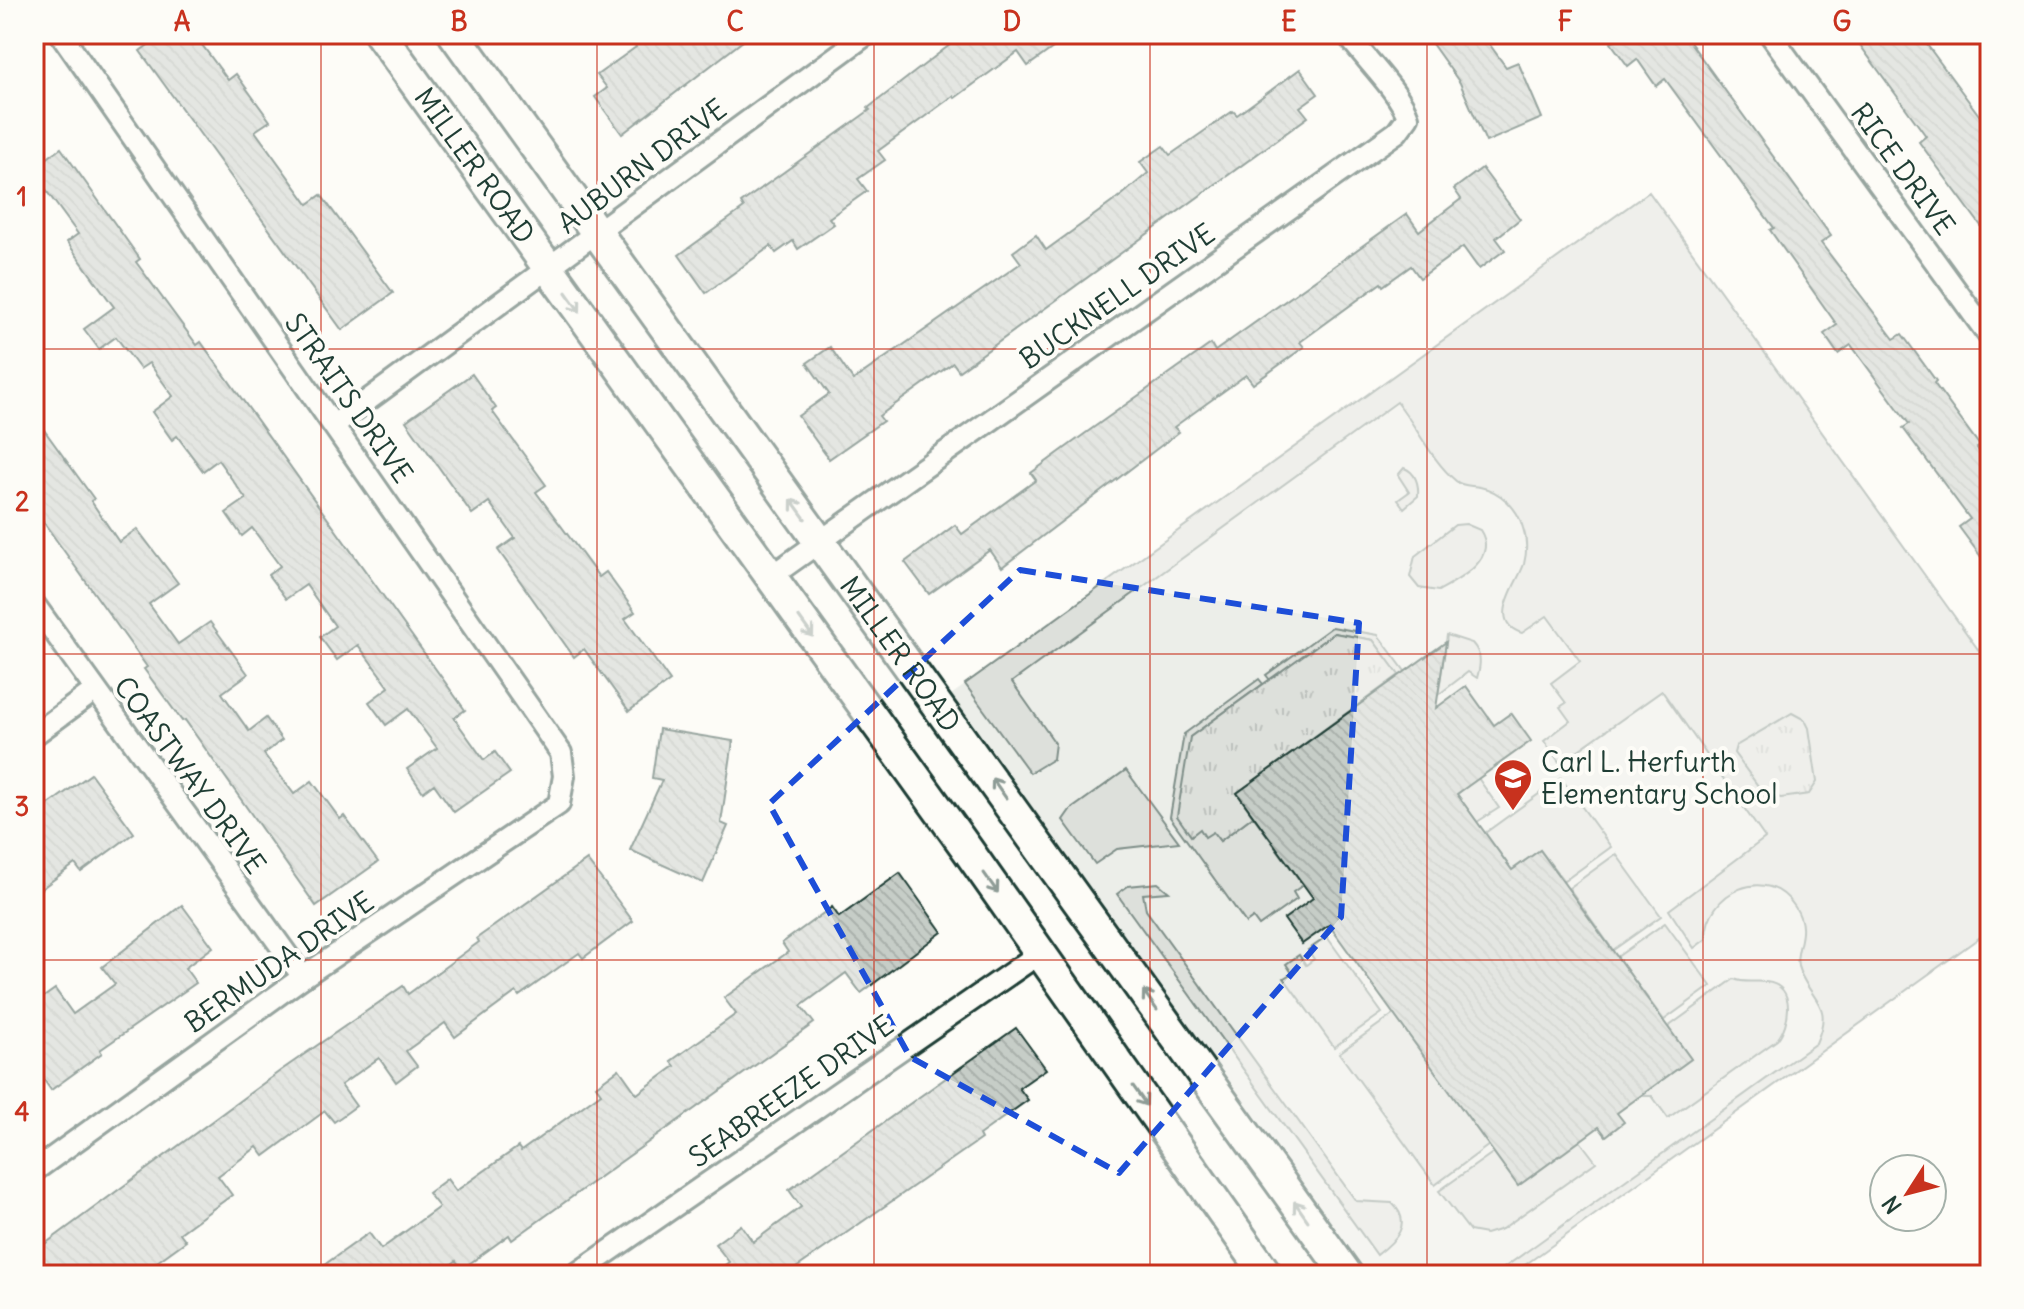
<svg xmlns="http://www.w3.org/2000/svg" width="2024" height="1309" viewBox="0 0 2024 1309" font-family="Delius,sans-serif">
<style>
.built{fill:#eceee9}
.green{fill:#dde0db;stroke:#7e8e88;stroke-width:2}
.park{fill:url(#park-tufts);stroke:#7e8e88;stroke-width:2}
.building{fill:url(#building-back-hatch);stroke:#1f3d34;stroke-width:2}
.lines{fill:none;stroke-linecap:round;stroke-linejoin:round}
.minor-casing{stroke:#1f3d34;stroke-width:26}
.secondary-casing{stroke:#1f3d34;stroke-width:36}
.minor{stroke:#fdfcf7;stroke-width:20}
.secondary{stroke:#fdfcf7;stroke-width:30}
.oneway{stroke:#8e9c96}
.marked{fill:none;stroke:#1d4ed8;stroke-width:6;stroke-dasharray:16 10;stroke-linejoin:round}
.grid{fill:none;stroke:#c8321e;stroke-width:2;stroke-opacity:0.55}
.labels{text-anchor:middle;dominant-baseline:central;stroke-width:8;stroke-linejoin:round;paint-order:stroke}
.street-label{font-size:28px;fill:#1f3d34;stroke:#fdfcf7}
.poi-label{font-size:28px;fill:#1f3d34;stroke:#fdfcf7;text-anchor:start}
.neatline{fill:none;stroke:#c8321e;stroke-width:3}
.grid-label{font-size:26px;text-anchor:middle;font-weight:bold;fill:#c8321e}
</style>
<defs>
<pattern id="park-tufts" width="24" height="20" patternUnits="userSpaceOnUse" patternTransform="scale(2)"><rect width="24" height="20" fill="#dde0db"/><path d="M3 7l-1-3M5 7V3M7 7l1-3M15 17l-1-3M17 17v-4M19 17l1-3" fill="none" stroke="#bdc1bd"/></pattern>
<pattern id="building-back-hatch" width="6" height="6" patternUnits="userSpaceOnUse" patternTransform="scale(2)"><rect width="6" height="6" fill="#c6cdc7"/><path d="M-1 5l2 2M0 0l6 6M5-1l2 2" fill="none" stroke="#aab1ac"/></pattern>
</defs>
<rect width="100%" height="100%" fill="#fdfcf7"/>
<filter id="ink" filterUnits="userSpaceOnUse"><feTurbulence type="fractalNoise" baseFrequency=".0125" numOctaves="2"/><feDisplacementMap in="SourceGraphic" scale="16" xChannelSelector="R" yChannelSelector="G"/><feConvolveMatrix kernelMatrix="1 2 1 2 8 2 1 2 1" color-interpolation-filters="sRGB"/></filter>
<g filter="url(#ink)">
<!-- built -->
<path class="built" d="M1649 192 1990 666V930L1511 1275H1369L951 695Z"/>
<!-- green -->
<g class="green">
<path d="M1649 192 1990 666V930L1511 1275H1494L1816 1043C1833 1004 1814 1004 1800 972 1790 951 1813 935 1795 907 1767 863 1705 892 1706 939L1694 948 1669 910 1765 838 1662 691 1560 763 1544 741 1570 721 1560 707 1566 703 1551 683 1580 661 1547 616 1522 633C1486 622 1518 583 1524 564 1527 552 1527 539 1523 528 1518 508 1500 491 1480 487 1472 485 1463 487 1456 481 1432 461 1417 427 1397 402L1012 682 1055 743 1053 759 1030 773 965 684Z"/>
<path d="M1404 468C1416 472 1419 485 1418 496L1404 508 1398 500 1409 492 1398 475Z"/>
<path d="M1455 525 1466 524 1480 530C1499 559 1460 579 1438 591L1419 588 1410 577 1415 556Z"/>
<path d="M1332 627 1378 635 1422 694 1420 704 1373 640 1334 633 1270 680 1266 675Z"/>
<path d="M1447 635 1472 643C1482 654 1481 664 1477 678L1468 672 1438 695Z"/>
<path d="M1259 679 1263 684 1190 737 1200 829 1213 832 1220 841 1253 816 1303 885 1293 892 1297 899 1259 926 1253 918 1246 923 1170 817 1184 734Z"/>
<path d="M1126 770 1179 842 1117 849 1095 864 1063 820 1070 810Z"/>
<path d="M1478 778 1499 808 1477 822 1457 794Z"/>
<path d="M1561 778 1611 847 1564 881 1540 850 1512 870 1485 833Z"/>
<path d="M1616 854 1661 916 1613 950 1569 888Z"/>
<path d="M1158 883 1169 892 1143 894 1146 910 1356 1201 1392 1203C1414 1224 1395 1241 1377 1255L1117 894 1128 886Z"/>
<path d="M1665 923 1711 986 1664 1020 1617 957Z"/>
<path d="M1327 937 1382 1013 1334 1047 1284 978 1292 973 1286 964 1299 955 1306 965 1314 959 1308 950Z"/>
<path d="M1734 979C1746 984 1754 980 1766 982 1797 985 1790 1024 1777 1040L1668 1118 1652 1096H1640L1691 1059 1668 1027Z"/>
<path d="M1394 1014 1489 1145 1435 1185 1339 1053Z"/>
<path d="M1580 1141 1596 1162 1502 1229 1486 1234 1470 1231 1439 1191 1494 1152Z"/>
</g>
<!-- park -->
<g class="park">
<path d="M1334 633 1373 640 1399 675 1237 793 1253 816 1220 841 1213 832 1205 837 1200 829 1191 836 1177 816 1190 737Z"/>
<path d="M1792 713 1805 720 1809 728 1817 782 1809 794 1781 798 1764 794 1734 753 1736 746Z"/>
</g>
<!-- building -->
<g class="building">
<path d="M163 34H194L228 80 236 74 270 121 255 131 308 204 321 195 393 293 342 330 140 51Z"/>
<path d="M647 34H752L622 134 595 97 607 88 597 75 636 47 634 44Z"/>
<path d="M964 34H1072L1028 66 1018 52 955 98 953 96 878 151 885 160 858 179 867 191 829 218 834 224 798 249 793 241 776 253 771 246 706 293 679 255 744 208 741 203 870 110 868 108Z"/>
<path d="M1425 34H1482L1506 67 1518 62 1542 118 1486 142 1460 83Z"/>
<path d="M1623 34H1684L1831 236 1821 243 1894 339 1902 334 1936 381 1934 383 1980 446 1977 448 1990 467V569L1959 527 1970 519 1903 428 1909 424 1851 345 1838 354 1824 334 1837 325 1770 230 1774 228 1665 79 1656 86 1637 59 1628 66 1611 43Z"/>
<path d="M1852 34H1919L1990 130V238L1919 142 1926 136Z"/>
<path d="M1300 69 1318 94 1300 107 1308 117 959 371 953 363 879 416 883 421 829 459 798 416 829 394 807 363 830 347 853 380 1021 263 1013 252 1036 235 1046 250 1122 195 1148 173 1140 162 1163 146 1170 155 1233 111 1237 115Z"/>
<path d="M61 148 140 259 136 262 197 345 201 342 465 710 454 718 484 760 495 752 510 773 454 812 434 784 423 792 407 769 437 748 408 709 386 725 369 702 389 687 358 645 337 660 320 637 335 626 306 585 286 599 268 575 280 566 252 528 242 536 226 513 246 499 218 460 203 471 177 436 172 440 152 412 173 396 149 363 140 369 116 337 99 349 84 329 114 307 67 242 78 234 34 174V168Z"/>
<path d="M1482 168 1520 219 1496 238 1505 250 1479 269 1463 247 1420 278 1411 266 1383 286 1381 283 1300 342 1304 347 1253 384 1246 375 1174 427 1179 432 1002 567 990 550 929 594 905 562 955 525 962 534 1036 480 1031 473 1083 435 1211 344 1215 351 1407 214 1419 231 1461 199 1454 189Z"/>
<path d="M472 374 496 408 492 411 546 485 536 492 599 577 606 572 635 612 625 619 670 681 629 711 584 649 574 657 498 550 515 538 489 502 472 514 406 421Z"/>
<path d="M34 416 94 499 91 501 119 542 137 529 178 583 149 604 178 644 210 622 248 674 222 693 249 731 266 718 282 740 264 754 294 794 312 781 340 819 344 816 378 862 316 906 185 720 182 721 144 669 147 667 34 509Z"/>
<path d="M1446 642 1436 708 1466 686 1494 725 1511 713 1531 741 1457 794 1512 870 1540 850 1691 1059 1617 1113 1624 1122 1606 1136 1599 1127 1518 1186 1329 925 1302 944 1284 919 1313 898 1237 793Z"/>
<path d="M659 729 733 741 721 823 728 826 703 883 630 850 662 780 652 778Z"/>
<path d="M91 774 134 833 81 872 75 864 34 894V815Z"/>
<path d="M587 860 633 921 583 958 579 953 519 996 516 992 455 1037 445 1023 406 1051 417 1066 396 1082 379 1058 341 1085 356 1106 334 1122 325 1111 264 1156 257 1147 218 1176 232 1195 180 1233 186 1241 139 1275H34V1252L280 1071 403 986 408 994 479 942 477 938Z"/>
<path d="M900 873 942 932 861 993 846 973 801 1006 814 1023 512 1240 509 1235 462 1269 456 1261 437 1275H310L369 1233 381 1249 439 1207 428 1193 447 1179 456 1191 518 1147 521 1151 601 1093 596 1086 619 1069 637 1094 675 1066 671 1061 736 1014 724 998 788 952 782 943 832 907 839 917Z"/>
<path d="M182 905 213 947 185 968 196 983 100 1050 102 1053 51 1090 34 1066V1004L55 989 73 1014 115 984 102 967Z"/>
<path d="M1016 1028 1046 1069 1019 1088 1028 1100 979 1135 981 1139 786 1275H711L729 1262 715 1244 741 1225 753 1242 801 1207 789 1190Z"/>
</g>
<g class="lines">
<defs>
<g id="minor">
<path d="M1770 34 1990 337"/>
<path d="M334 425 867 34"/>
<path d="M770 577 1397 132 1408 117C1399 91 1365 59 1347 34"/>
<path d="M34 604 303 977"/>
<path d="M34 735 94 691"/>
<path d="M34 1171 303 977 559 804 564 776 561 753 61 34"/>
<path d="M575 1275 1040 953"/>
</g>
<g id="secondary">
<path id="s1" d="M380 34 967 849 1267 1275"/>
<path id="s2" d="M454 34 1347 1275"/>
</g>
</defs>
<!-- minor casing -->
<use href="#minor" class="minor-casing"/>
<!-- secondary casing -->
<use href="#secondary" class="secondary-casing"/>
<!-- minor -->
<use href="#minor" class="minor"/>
<!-- secondary -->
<use href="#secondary" class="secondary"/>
</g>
<!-- one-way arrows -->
<defs><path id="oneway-shaft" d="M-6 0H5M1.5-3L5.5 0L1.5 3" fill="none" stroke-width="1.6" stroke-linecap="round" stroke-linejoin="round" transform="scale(2)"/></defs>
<g class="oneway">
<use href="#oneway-shaft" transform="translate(573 302) rotate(54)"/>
<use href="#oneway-shaft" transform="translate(798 509) rotate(-126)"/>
<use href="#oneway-shaft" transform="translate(806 627) rotate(54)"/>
<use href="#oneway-shaft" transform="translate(999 788) rotate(-125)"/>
<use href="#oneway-shaft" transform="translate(991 883) rotate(55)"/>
<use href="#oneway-shaft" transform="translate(1150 1000) rotate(-125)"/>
<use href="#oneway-shaft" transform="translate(1140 1096) rotate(55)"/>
<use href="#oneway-shaft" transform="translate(1301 1211) rotate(-125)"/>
</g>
</g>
<!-- marked area -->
<path d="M0 0H2024V1309H0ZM1020 570 1359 623 1341 917 1119 1173 910 1057 769 804Z" fill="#fdfcf7" fill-opacity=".55" fill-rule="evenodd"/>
<path class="marked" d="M1020 570 1359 623 1341 917 1119 1173 910 1057 769 804Z"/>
<!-- grid -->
<path class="grid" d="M321 34V1275M597 34V1275M874 34V1275M1150 34V1275M1427 34V1275M1703 34V1275M34 349H1990M34 654H1990M34 960H1990"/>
<!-- icons -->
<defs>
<symbol id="school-pin" viewBox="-11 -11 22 30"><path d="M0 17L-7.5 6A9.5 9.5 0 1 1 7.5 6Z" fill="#c8321e" stroke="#fdfcf7"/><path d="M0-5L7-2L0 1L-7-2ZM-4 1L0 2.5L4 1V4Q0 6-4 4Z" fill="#fff"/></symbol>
</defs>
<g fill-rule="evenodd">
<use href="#school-pin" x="1491" y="756" width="44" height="60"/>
</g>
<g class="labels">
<!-- street labels -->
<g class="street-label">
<text stroke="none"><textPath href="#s1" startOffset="162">MILLER ROAD</textPath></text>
<text transform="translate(642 166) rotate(-37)">AUBURN DRIVE</text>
<text transform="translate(1903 169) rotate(54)">RICE DRIVE</text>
<text transform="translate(1117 296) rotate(-35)">BUCKNELL DRIVE</text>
<text transform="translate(349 398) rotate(55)">STRAITS DRIVE</text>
<text stroke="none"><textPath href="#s2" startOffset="764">MILLER ROAD</textPath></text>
<text transform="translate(190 775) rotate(54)">COASTWAY DRIVE</text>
<text transform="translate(279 962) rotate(-35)">BERMUDA DRIVE</text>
<text transform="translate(791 1091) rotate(-35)">SEABREEZE DRIVE</text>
</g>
<!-- poi labels -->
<g class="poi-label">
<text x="1541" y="762">Carl L. Herfurth<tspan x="1541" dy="32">Elementary School</tspan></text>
</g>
</g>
<!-- margin -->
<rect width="2024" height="1309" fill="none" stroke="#fdfcf7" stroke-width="88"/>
<!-- north arrow -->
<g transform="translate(1908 1193) rotate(234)"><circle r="38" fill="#fdfcf7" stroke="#a4b0a9" stroke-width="2"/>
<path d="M0-6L14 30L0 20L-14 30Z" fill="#c8321e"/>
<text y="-12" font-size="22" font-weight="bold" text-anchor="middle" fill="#1f3d34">N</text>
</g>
<rect x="44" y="44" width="1936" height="1221" class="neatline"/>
<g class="grid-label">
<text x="182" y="31">A</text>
<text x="459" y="31">B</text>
<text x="735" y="31">C</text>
<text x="1012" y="31">D</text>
<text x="1289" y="31">E</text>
<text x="1565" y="31">F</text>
<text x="1842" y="31">G</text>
<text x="22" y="206">1</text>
<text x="22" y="511">2</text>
<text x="22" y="816">3</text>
<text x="22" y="1121">4</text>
</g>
</svg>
